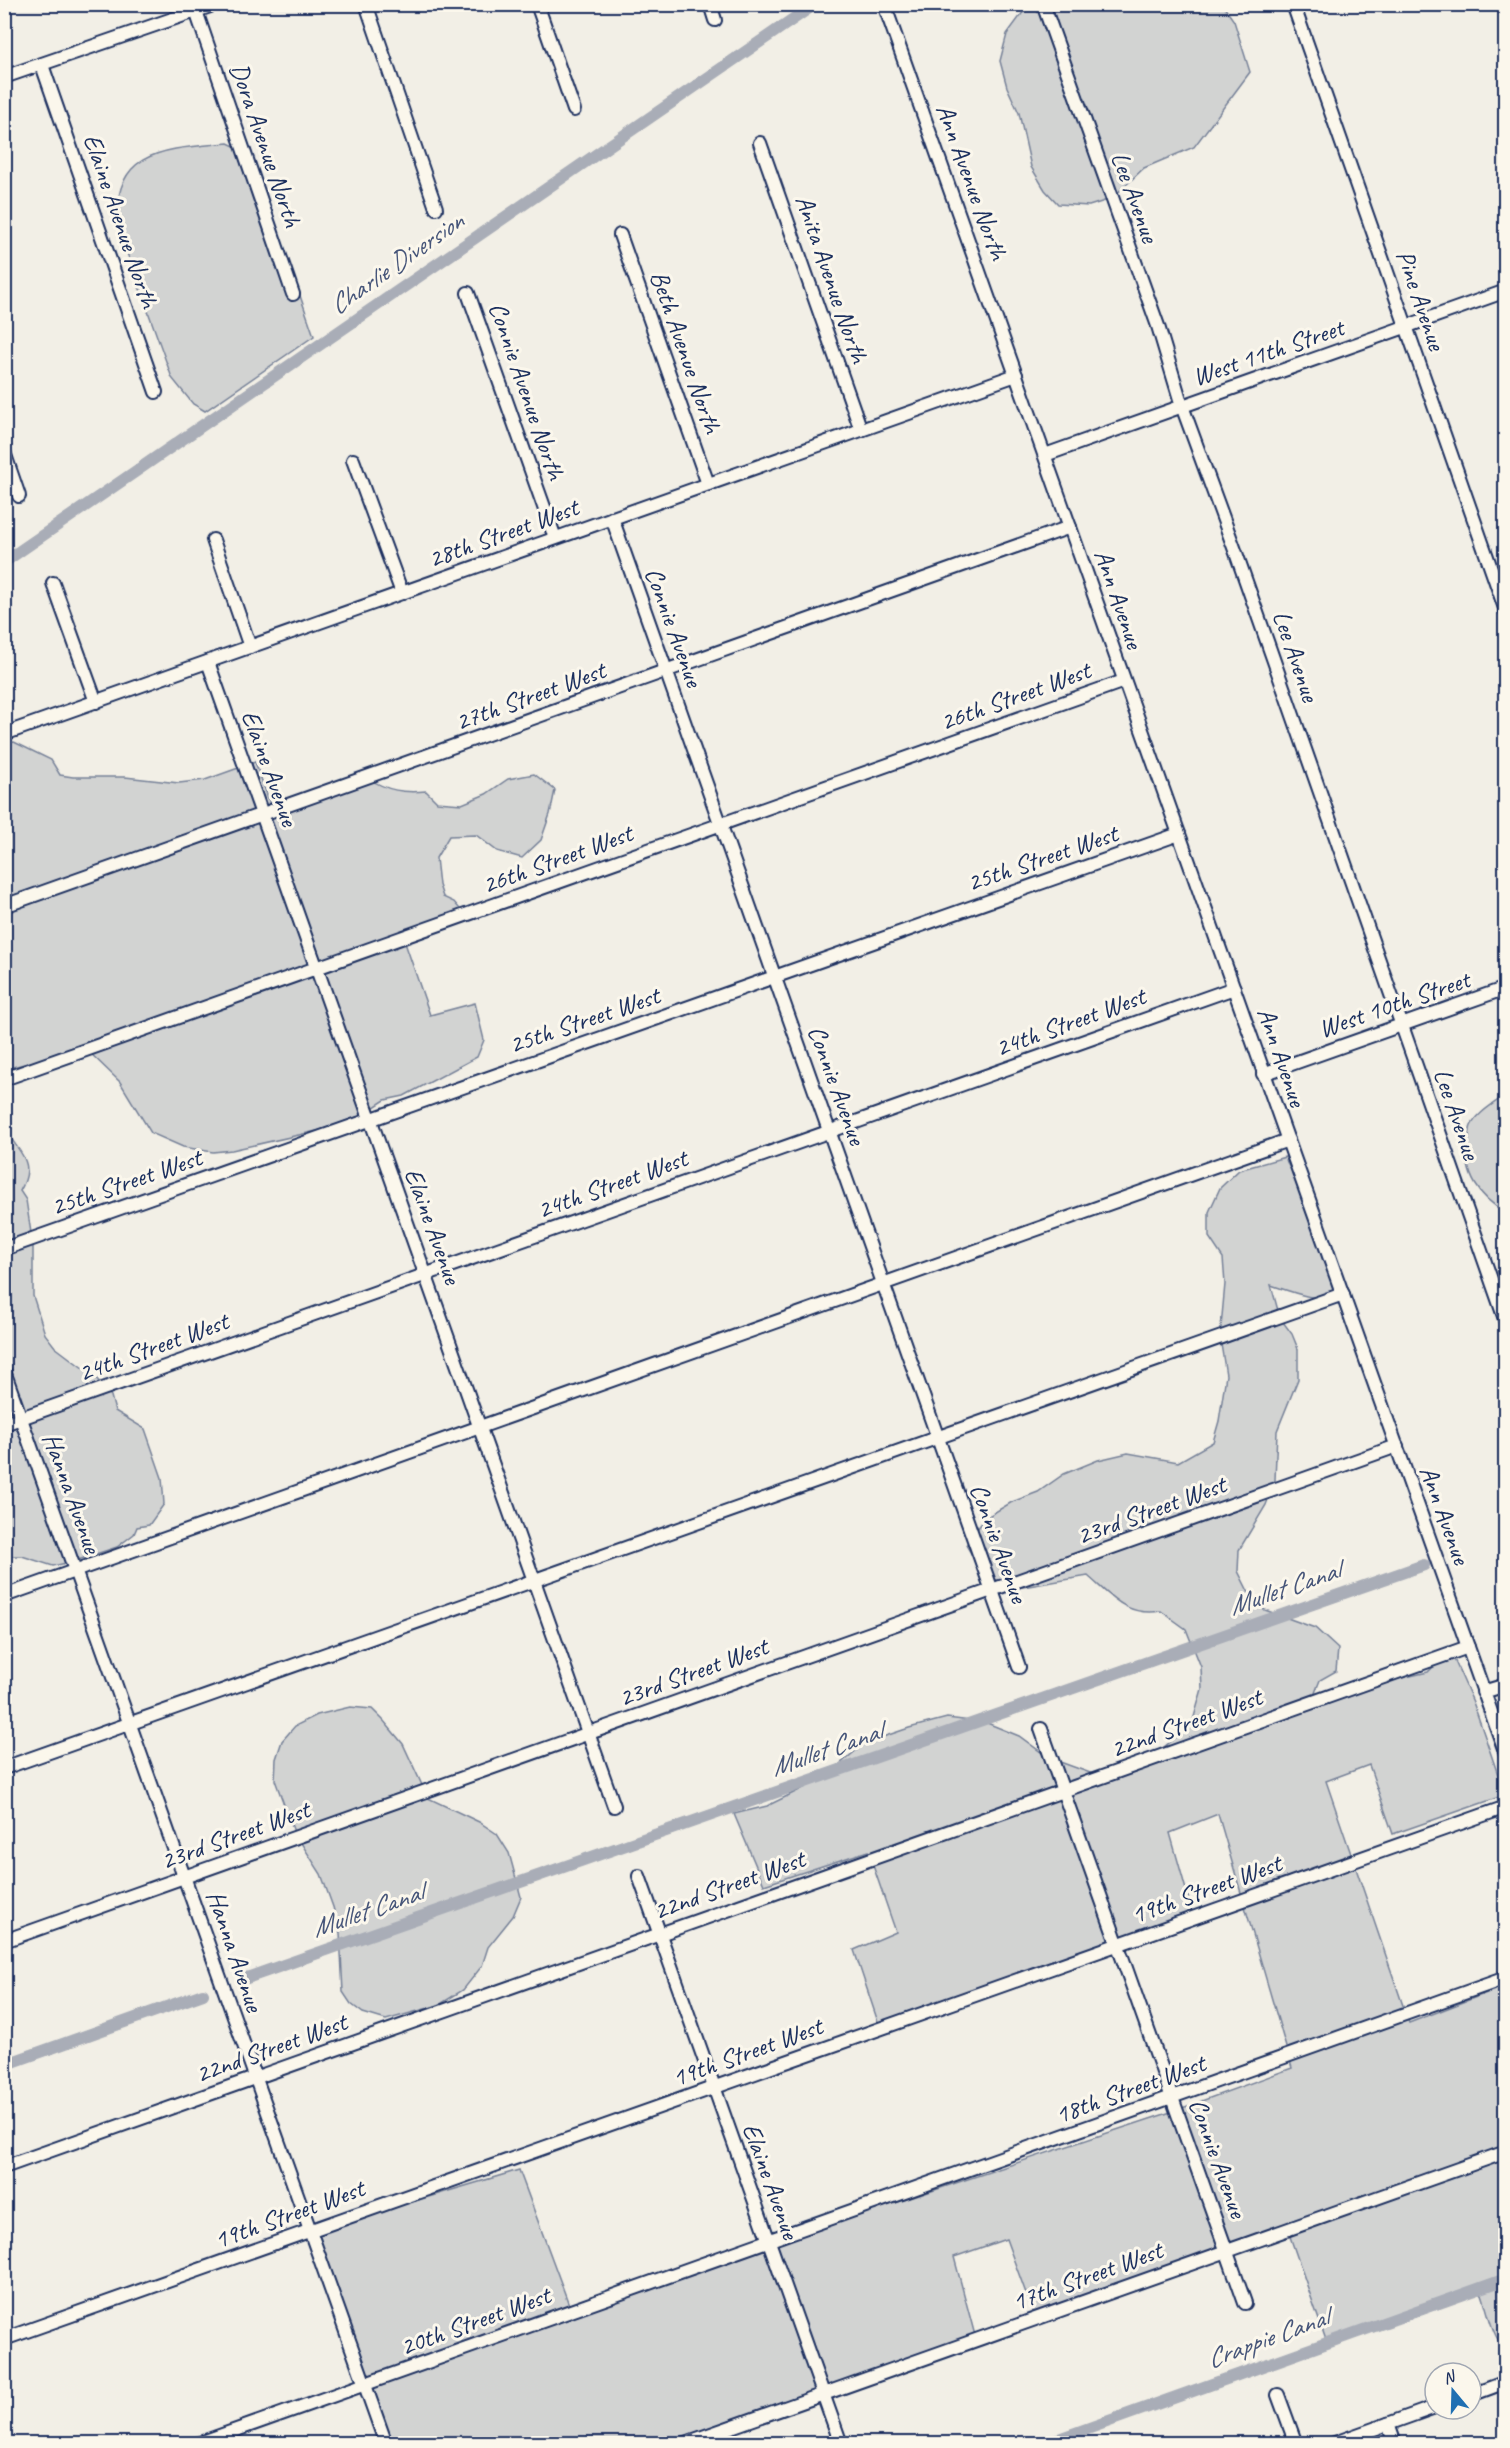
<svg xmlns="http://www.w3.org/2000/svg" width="1510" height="2448" viewBox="0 0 1510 2448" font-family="Caveat,sans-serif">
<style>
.green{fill:#d2d3d2;stroke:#768198;stroke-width:1.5}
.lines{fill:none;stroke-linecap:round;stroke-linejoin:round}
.canal{stroke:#a9adb7;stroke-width:12}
.minor-casing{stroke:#1b2f5e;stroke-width:16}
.minor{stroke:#fbf7ec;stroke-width:12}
.labels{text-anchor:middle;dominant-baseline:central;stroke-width:6;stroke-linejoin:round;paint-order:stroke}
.street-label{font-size:26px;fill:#1b2f5e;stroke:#fbf7ec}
.water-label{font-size:27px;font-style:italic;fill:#465579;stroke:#fbf7ec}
</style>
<rect width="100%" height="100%" fill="#f2efe6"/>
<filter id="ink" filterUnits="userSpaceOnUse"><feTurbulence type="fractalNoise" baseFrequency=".0167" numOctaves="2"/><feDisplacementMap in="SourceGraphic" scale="12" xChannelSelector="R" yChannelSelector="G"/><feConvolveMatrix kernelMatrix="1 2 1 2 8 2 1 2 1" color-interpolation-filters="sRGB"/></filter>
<g filter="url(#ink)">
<!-- green -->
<g class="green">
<path d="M1222 4 1234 21 1250 72 1194 147 1144 168 1111 199 1089 206 1058 204 1045 190 1031 167 1019 113 1007 87 1000 61 1007 34 1024 11 1025 5Z"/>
<path d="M228 143 245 151 255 166 314 336 205 411 193 404 172 378 118 228C110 148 167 149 228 143Z"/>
<path d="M14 742 51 760 60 775 73 777H125L179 783 205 780 255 762 273 811 368 778C387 791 404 793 426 791L437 802 462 804 486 794 508 779 534 774 555 790 550 814 541 840 522 858 497 851 476 835 449 836 436 858 439 885 443 897 454 902 464 914 403 937 430 1015 475 1003 484 1040 477 1057 404 1096 385 1100 360 1116 321 1130 232 1150 213 1152 183 1147 151 1133 120 1082 85 1048 5 1069 4 744Z"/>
<path d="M1505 1095V1212C1480 1198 1463 1174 1468 1144 1469 1139 1469 1131 1471 1126 1478 1112 1494 1104 1505 1095Z"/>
<path d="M4 1125C14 1151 39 1159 20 1191L26 1200 33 1246V1296L45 1334 55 1347 96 1378 111 1396 115 1411 145 1429 162 1478 164 1504 149 1525 137 1527 134 1534 117 1547 75 1561 53 1566 22 1556H5Z"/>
<path d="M1285 1157 1289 1167 1294 1170 1344 1298C1312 1300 1300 1295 1271 1285L1280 1318 1292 1334 1298 1349V1379L1277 1431 1275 1480 1266 1505 1239 1550 1238 1571 1250 1595 1265 1610 1315 1628 1338 1649 1336 1671 1320 1680 1313 1698 1428 1672 1450 1650 1473 1702 1505 1795 1393 1834 1369 1765 1326 1781 1409 2023 1505 1986V2348C1492 2337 1488 2311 1482 2294L1476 2293 1326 2340 1286 2225 1034 2315 1006 2239 954 2257 977 2343 682 2443H387L314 2231 519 2170 571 2310 1174 2111 1292 2068 1218 1814 1170 1833 1192 1911 1115 1942 879 2025 854 1950 896 1932 868 1851 764 1885 734 1814 767 1806 822 1779 865 1743 909 1728 947 1718 987 1723 1019 1736 1041 1752 1060 1762 1093 1774 1117 1771 1159 1751 1192 1724 1202 1689 1201 1667 1186 1629 1161 1611C1127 1617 1112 1597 1088 1576L1017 1588 984 1575 966 1545 985 1518 1012 1502 1038 1492 1064 1474 1098 1460 1128 1453 1178 1462 1213 1442 1219 1421 1226 1375 1220 1338 1225 1284 1223 1258 1209 1237V1212L1220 1188 1239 1170Z"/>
<path d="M350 1707 372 1709 383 1720 403 1744 428 1798 479 1822 497 1834 509 1853 521 1897 513 1916 488 1947 482 1966 463 1990 439 2005 386 2020 363 2013 351 2004 343 1992 340 1933 333 1907 321 1874 294 1832 275 1780 276 1759 282 1741 295 1726 317 1715Z"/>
</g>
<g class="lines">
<!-- canal -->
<g class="canal">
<path d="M4 562 815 4"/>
<path d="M244 1979 1424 1565"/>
<path d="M4 2065 203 1994"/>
<path d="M1045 2444 1506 2279"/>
</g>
<defs>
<g id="minor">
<path d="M366 4 436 208"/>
<path d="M537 4 574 110"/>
<path d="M710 4 715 20"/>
<path d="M884 4 1506 1754"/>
<path d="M1043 4 1158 326 1182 406 1236 553 1506 1322"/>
<path d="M1293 4 1506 611"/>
<path d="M196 11 293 294"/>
<path d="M42 65 156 392"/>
<path d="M4 77 216 4"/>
<path d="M760 143 861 430"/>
<path d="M620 235 708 484"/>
<path d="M468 293 555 538"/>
<path d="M4 452 19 496"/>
<path d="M1045 455 1506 291"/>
<path d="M353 460 402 593"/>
<path d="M612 518 1019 1667"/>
<path d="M213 540 250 647"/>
<path d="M53 583 96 702"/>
<path d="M208 662 614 1806"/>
<path d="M4 734 1016 375"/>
<path d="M4 906 1070 527"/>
<path d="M1263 1074 1506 988"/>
<path d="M4 1079 1124 681"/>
<path d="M4 1249 1179 834"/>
<path d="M4 1371 386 2444"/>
<path d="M4 1424 1234 988"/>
<path d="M4 1596 1288 1140"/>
<path d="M1483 1692 1506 1685"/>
<path d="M1041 1729 1245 2303"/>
<path d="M4 1768 1343 1294"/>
<path d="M639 1876 841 2444"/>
<path d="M4 1941 1397 1446"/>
<path d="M4 2167 1468 1647"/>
<path d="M4 2339 1506 1807"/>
<path d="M1278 2395 1296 2444"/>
<path d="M1471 2395 1506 2382"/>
<path d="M1388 2424 1395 2444"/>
<path d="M197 2444 1506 1978"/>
<path d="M683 2444 1506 2152"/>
<path d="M1332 2444 1435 2407"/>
</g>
</defs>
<!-- minor casing -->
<use href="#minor" class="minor-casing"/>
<!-- minor -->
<use href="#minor" class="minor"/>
</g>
</g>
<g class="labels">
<!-- street labels -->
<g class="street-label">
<text transform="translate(266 145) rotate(71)">Dora Avenue North</text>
<text transform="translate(972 182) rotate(70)">Ann Avenue North</text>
<text transform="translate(1135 197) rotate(70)">Lee Avenue</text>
<text transform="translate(121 221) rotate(71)">Elaine Avenue North</text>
<text transform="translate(832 279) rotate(71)">Anita Avenue North</text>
<text transform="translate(1421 300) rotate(71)">Pine Avenue</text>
<text transform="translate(686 352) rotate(71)">Beth Avenue North</text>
<text transform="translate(1268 352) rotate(-19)">West 11th Street</text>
<text transform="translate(527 391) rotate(71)">Connie Avenue North</text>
<text transform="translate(503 533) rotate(-20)">28th Street West</text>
<text transform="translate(1119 599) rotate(71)">Ann Avenue</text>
<text transform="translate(674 627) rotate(70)">Connie Avenue</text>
<text transform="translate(1296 656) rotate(71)">Lee Avenue</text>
<text transform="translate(530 696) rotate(-20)">27th Street West</text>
<text transform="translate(1015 696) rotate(-20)">26th Street West</text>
<text transform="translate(270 768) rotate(70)">Elaine Avenue</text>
<text transform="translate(1042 858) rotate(-19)">25th Street West</text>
<text transform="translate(557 859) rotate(-20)">26th Street West</text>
<text transform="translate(1394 1004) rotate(-19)">West 10th Street</text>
<text transform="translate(584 1020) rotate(-19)">25th Street West</text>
<text transform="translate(1070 1022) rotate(-20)">24th Street West</text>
<text transform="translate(1282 1057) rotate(71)">Ann Avenue</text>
<text transform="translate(837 1085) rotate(70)">Connie Avenue</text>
<text transform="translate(1457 1114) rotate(71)">Lee Avenue</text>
<text transform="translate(126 1182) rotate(-19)">25th Street West</text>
<text transform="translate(612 1184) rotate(-20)">24th Street West</text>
<text transform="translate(433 1226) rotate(70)">Elaine Avenue</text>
<text transform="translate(153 1347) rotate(-20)">24th Street West</text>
<text transform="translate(72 1493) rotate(70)">Hanna Avenue</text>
<text transform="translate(1151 1510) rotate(-20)">23rd Street West</text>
<text transform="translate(1445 1515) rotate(70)">Ann Avenue</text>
<text transform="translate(999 1543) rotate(70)">Connie Avenue</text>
<text transform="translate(693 1672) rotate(-20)">23rd Street West</text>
<text transform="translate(1186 1723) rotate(-20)">22nd Street West</text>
<text transform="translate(235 1835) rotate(-20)">23rd Street West</text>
<text transform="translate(729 1885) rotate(-20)">22nd Street West</text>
<text transform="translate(1206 1889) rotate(-20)">19th Street West</text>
<text transform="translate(235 1951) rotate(71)">Hanna Avenue</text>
<text transform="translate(271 2048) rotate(-20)">22nd Street West</text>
<text transform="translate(747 2052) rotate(-20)">19th Street West</text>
<text transform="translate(1130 2089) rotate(-20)">18th Street West</text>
<text transform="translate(1218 2158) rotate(70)">Connie Avenue</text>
<text transform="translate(771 2181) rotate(70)">Elaine Avenue</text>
<text transform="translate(289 2214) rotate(-20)">19th Street West</text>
<text transform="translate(1087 2276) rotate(-20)">17th Street West</text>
<text transform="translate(475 2321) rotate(-20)">20th Street West</text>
</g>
<!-- water labels -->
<g class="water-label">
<text transform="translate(396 263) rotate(-35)">Charlie Diversion</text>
<text transform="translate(1284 1588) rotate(-19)">Mullet Canal</text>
<text transform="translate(826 1749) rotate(-19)">Mullet Canal</text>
<text transform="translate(367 1910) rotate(-19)">Mullet Canal</text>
<text transform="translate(1267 2338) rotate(-20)">Crappie Canal</text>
</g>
</g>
<!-- margin -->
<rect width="1510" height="2448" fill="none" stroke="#fbf7ec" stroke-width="24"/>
<rect x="12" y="12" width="1486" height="2424" fill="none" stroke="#1b2f5e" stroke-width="2" filter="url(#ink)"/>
<!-- north arrow -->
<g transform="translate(1453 2391) rotate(341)"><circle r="28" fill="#fbf7ec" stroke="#a1a7b3" stroke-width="1.5"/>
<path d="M0-4.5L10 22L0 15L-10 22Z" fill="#1f6fb2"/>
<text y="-9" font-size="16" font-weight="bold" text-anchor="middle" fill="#1b2f5e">N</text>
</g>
</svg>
